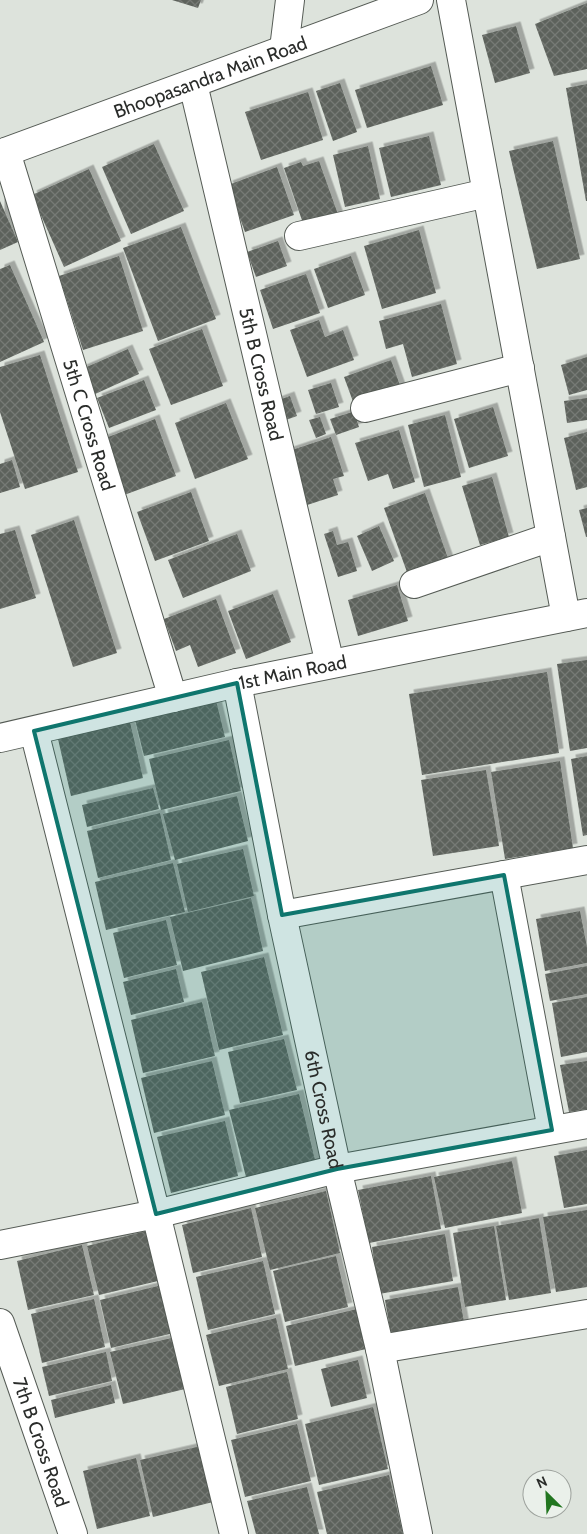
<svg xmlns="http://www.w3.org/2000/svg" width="587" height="1534" viewBox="0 0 587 1534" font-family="Cabin,sans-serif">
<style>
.building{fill:url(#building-cross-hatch);filter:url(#shadow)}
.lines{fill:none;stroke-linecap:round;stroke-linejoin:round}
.minor-casing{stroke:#555b55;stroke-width:30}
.tertiary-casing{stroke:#555b55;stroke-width:30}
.minor{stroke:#fff;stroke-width:28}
.tertiary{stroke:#fff;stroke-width:28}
.marked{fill:#0f766e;fill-opacity:0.2;stroke:#0f766e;stroke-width:4;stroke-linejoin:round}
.labels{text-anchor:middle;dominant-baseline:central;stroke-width:5;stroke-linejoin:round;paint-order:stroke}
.street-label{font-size:19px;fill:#2a2c2a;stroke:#eaf0ea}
</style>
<defs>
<pattern id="building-cross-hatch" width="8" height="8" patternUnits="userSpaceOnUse" patternTransform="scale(1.25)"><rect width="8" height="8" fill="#5d625c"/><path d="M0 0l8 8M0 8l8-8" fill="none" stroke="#767a75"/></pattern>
<filter id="shadow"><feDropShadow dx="4.5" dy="-4.5" stdDeviation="0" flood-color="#0004"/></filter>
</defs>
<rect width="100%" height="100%" fill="#dde3dc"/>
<!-- building -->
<g class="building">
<path d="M172 0H201L198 8Z"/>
<path d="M587 3V69L554 76 535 24Z"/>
<path d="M516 26 530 73 495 83 482 35Z"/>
<path d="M431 66 443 105 367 128 355 90Z"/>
<path d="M340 83 357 132 333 141 316 91Z"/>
<path d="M587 84V201H586L566 88Z"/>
<path d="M308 92 323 140 261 160 245 112Z"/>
<path d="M429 136 441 185 391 197 379 148Z"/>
<path d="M553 141 580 259 537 269 509 151Z"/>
<path d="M154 144 184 211 131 234 102 167Z"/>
<path d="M368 146 380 199 345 207 333 155Z"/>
<path d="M319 161 340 220 306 232 284 168 301 162 303 166Z"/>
<path d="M277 167 294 215 245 232 228 185Z"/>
<path d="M89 169 121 241 64 267 32 195Z"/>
<path d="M0 201 18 242 0 250Z"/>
<path d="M181 227 216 319 158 341 123 248Z"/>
<path d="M419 230 436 293 382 309 364 246Z"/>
<path d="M278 241 287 266 256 277 247 252Z"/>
<path d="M119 256 143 331 83 350 59 276Z"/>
<path d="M351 256 365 295 328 308 314 269Z"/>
<path d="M10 265 44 342 0 362V269Z"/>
<path d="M306 274 320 313 273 329 260 290Z"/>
<path d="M441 304 457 364 412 377 403 344 386 349 379 321Z"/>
<path d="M319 320 325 337 343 330 354 360 307 377 290 330Z"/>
<path d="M202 329 223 386 171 405 149 349Z"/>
<path d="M128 349 139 374 93 395 82 369Z"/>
<path d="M40 355 78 472 25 489 0 412V367Z"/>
<path d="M587 357V390L569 395 561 365Z"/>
<path d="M391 360 402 391 355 407 344 377Z"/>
<path d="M144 380 156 410 109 428 97 398Z"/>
<path d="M331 383 339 407 316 414 308 390Z"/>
<path d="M290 396 297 416 283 421 276 401Z"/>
<path d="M587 398V420L567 423 564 401Z"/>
<path d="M226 403 248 459 195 479 175 423Z"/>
<path d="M493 407 508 456 469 468 454 419Z"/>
<path d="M365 408 368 418 357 421 359 427 336 435 330 419Z"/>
<path d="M445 415 461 477 424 487 408 425Z"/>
<path d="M320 417 326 434 316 438 309 420Z"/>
<path d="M155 419 176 476 124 495 103 439Z"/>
<path d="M399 430 415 482 393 489 388 474 368 481 355 443Z"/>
<path d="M587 432V487L576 490 564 438Z"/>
<path d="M331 437 344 476 333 479 338 495 304 506 286 452Z"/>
<path d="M12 460 20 487 0 493V464Z"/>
<path d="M492 477 509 537 480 545 462 486Z"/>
<path d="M191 492 209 541 155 561 137 512Z"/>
<path d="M425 493 449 561 408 575 384 508Z"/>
<path d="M587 508V537H586L579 510Z"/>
<path d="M74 520 117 653 73 667 31 535Z"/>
<path d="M379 526 394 561 372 571 357 536Z"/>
<path d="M15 530 36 598 0 609V534Z"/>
<path d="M333 531 337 545 348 542 357 571 338 577 324 534Z"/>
<path d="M237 534 251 571 183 598 168 560Z"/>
<path d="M397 585 408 621 358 636 348 600Z"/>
<path d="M273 594 291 642 246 659 228 611Z"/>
<path d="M216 599 236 653 198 667 190 645 176 651 164 619Z"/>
<path d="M587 660V748L570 751 557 664Z"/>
<path d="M547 672 559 753 422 775 409 694Z"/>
<path d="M216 700 225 737 144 756 135 720Z"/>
<path d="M130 722 143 778 71 796 58 739Z"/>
<path d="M229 740 241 791 161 810 149 759Z"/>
<path d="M587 756V835L583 836 571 759Z"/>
<path d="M560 761 573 848 505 859 491 772Z"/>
<path d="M486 770 499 846 433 856 421 780Z"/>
<path d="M153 788 159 809 87 827 82 805Z"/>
<path d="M237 796 248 841 175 860 163 814Z"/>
<path d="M160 813 171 860 98 878 87 831Z"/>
<path d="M243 849 254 896 188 912 177 864Z"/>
<path d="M173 863 185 912 106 930 95 882Z"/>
<path d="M251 898 263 951 183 971 170 917Z"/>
<path d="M580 911 587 947V963L545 971 536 919Z"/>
<path d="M166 920 177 965 124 978 113 933Z"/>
<path d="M264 957 283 1035 219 1050 201 972Z"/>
<path d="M587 966V994L550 1001 545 974Z"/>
<path d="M176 969 184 1002 131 1015 123 982Z"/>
<path d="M587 997V1052L561 1057 552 1003Z"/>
<path d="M202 1002 215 1056 143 1073 131 1020Z"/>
<path d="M284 1039 297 1090 240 1103 228 1052Z"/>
<path d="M212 1061 225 1115 154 1133 141 1078Z"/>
<path d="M587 1061V1109L569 1112 560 1065Z"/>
<path d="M299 1094 316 1164 247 1181 229 1110Z"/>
<path d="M225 1121 238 1176 171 1193 157 1137Z"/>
<path d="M587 1150V1204L564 1208 554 1156Z"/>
<path d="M512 1161 522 1213 445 1228 434 1177Z"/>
<path d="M431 1176 441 1229 369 1243 358 1190Z"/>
<path d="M326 1191 340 1253 270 1270 255 1208Z"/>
<path d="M251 1208 262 1257 193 1273 182 1225Z"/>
<path d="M587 1210V1287L556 1292 543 1217Z"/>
<path d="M539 1218 551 1293 509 1300 496 1226Z"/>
<path d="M494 1226 506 1300 465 1307 453 1233Z"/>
<path d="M146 1231 158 1281 99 1295 87 1246Z"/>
<path d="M445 1234 453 1281 379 1294 372 1247Z"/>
<path d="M82 1245 94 1295 28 1310 17 1261Z"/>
<path d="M336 1256 348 1307 285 1322 273 1271Z"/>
<path d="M263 1261 275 1314 208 1330 196 1277Z"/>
<path d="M166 1284 178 1332 111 1348 100 1300Z"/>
<path d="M458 1287 465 1328 392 1341 385 1300Z"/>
<path d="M94 1299 105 1347 42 1363 31 1314Z"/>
<path d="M357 1309 366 1349 295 1366 286 1326Z"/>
<path d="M276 1318 288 1369 219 1386 206 1335Z"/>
<path d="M176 1337 189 1388 123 1404 110 1352Z"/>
<path d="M106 1352 112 1381 49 1396 42 1367Z"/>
<path d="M358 1360 367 1398 331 1407 321 1369Z"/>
<path d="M287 1372 298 1419 237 1434 226 1387Z"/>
<path d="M111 1385 115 1403 55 1418 51 1400Z"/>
<path d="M373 1407 388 1469 319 1485 305 1424Z"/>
<path d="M297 1424 311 1481 245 1497 231 1440Z"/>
<path d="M201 1446 213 1502 153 1517 140 1460Z"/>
<path d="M136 1458 150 1516 97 1529 83 1471Z"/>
<path d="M389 1475 403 1534H327L317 1492Z"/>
<path d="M307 1487 319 1534H256L247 1501Z"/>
</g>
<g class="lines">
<defs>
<g id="minor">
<path d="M451 0 566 617"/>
<path d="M284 49 290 0"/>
<path id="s1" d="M193 84 330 664"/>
<path id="s2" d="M6 152 173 698"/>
<path d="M299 236 487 193"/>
<path d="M365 408 520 368"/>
<path d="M414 584 551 537"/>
<path id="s3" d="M237 683 282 915 337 1169 380 1349 418 1534"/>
<path d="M34 731 156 1214 234 1534"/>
<path id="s4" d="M0 738 237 683 587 613"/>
<path d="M504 875 552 1130"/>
<path d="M282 915 587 860"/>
<path d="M0 1245 156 1214 337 1169 587 1124"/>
<path id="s5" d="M0 1323 73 1534"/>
<path d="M380 1349 587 1314"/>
</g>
<g id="tertiary">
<path id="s6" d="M0 154 419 0"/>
</g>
</defs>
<!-- minor casing -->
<use href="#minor" class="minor-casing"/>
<!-- tertiary casing -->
<use href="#tertiary" class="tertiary-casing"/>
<!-- minor -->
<use href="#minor" class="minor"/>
<!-- tertiary -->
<use href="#tertiary" class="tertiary"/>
</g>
<!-- marked area -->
<path class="marked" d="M237 683 282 915 504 875 552 1130 337 1169 156 1214 34 731Z"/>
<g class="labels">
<!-- street labels -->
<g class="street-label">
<text stroke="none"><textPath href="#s6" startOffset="224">Bhoopasandra Main Road</textPath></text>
<text stroke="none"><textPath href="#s1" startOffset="298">5th B Cross Road</textPath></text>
<text stroke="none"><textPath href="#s2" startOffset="285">5th C Cross Road</textPath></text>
<text stroke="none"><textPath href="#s4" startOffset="300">1st Main Road</textPath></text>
<text stroke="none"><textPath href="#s3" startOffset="435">6th Cross Road</textPath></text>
<text stroke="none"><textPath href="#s5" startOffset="126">7th B Cross Road</textPath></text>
</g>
</g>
<!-- north arrow -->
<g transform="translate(547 1494) rotate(336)"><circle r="24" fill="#eaf0ea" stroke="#9da29d"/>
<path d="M0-4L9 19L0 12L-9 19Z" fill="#21751f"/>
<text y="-8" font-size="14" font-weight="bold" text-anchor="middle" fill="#2a2c2a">N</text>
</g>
</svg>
